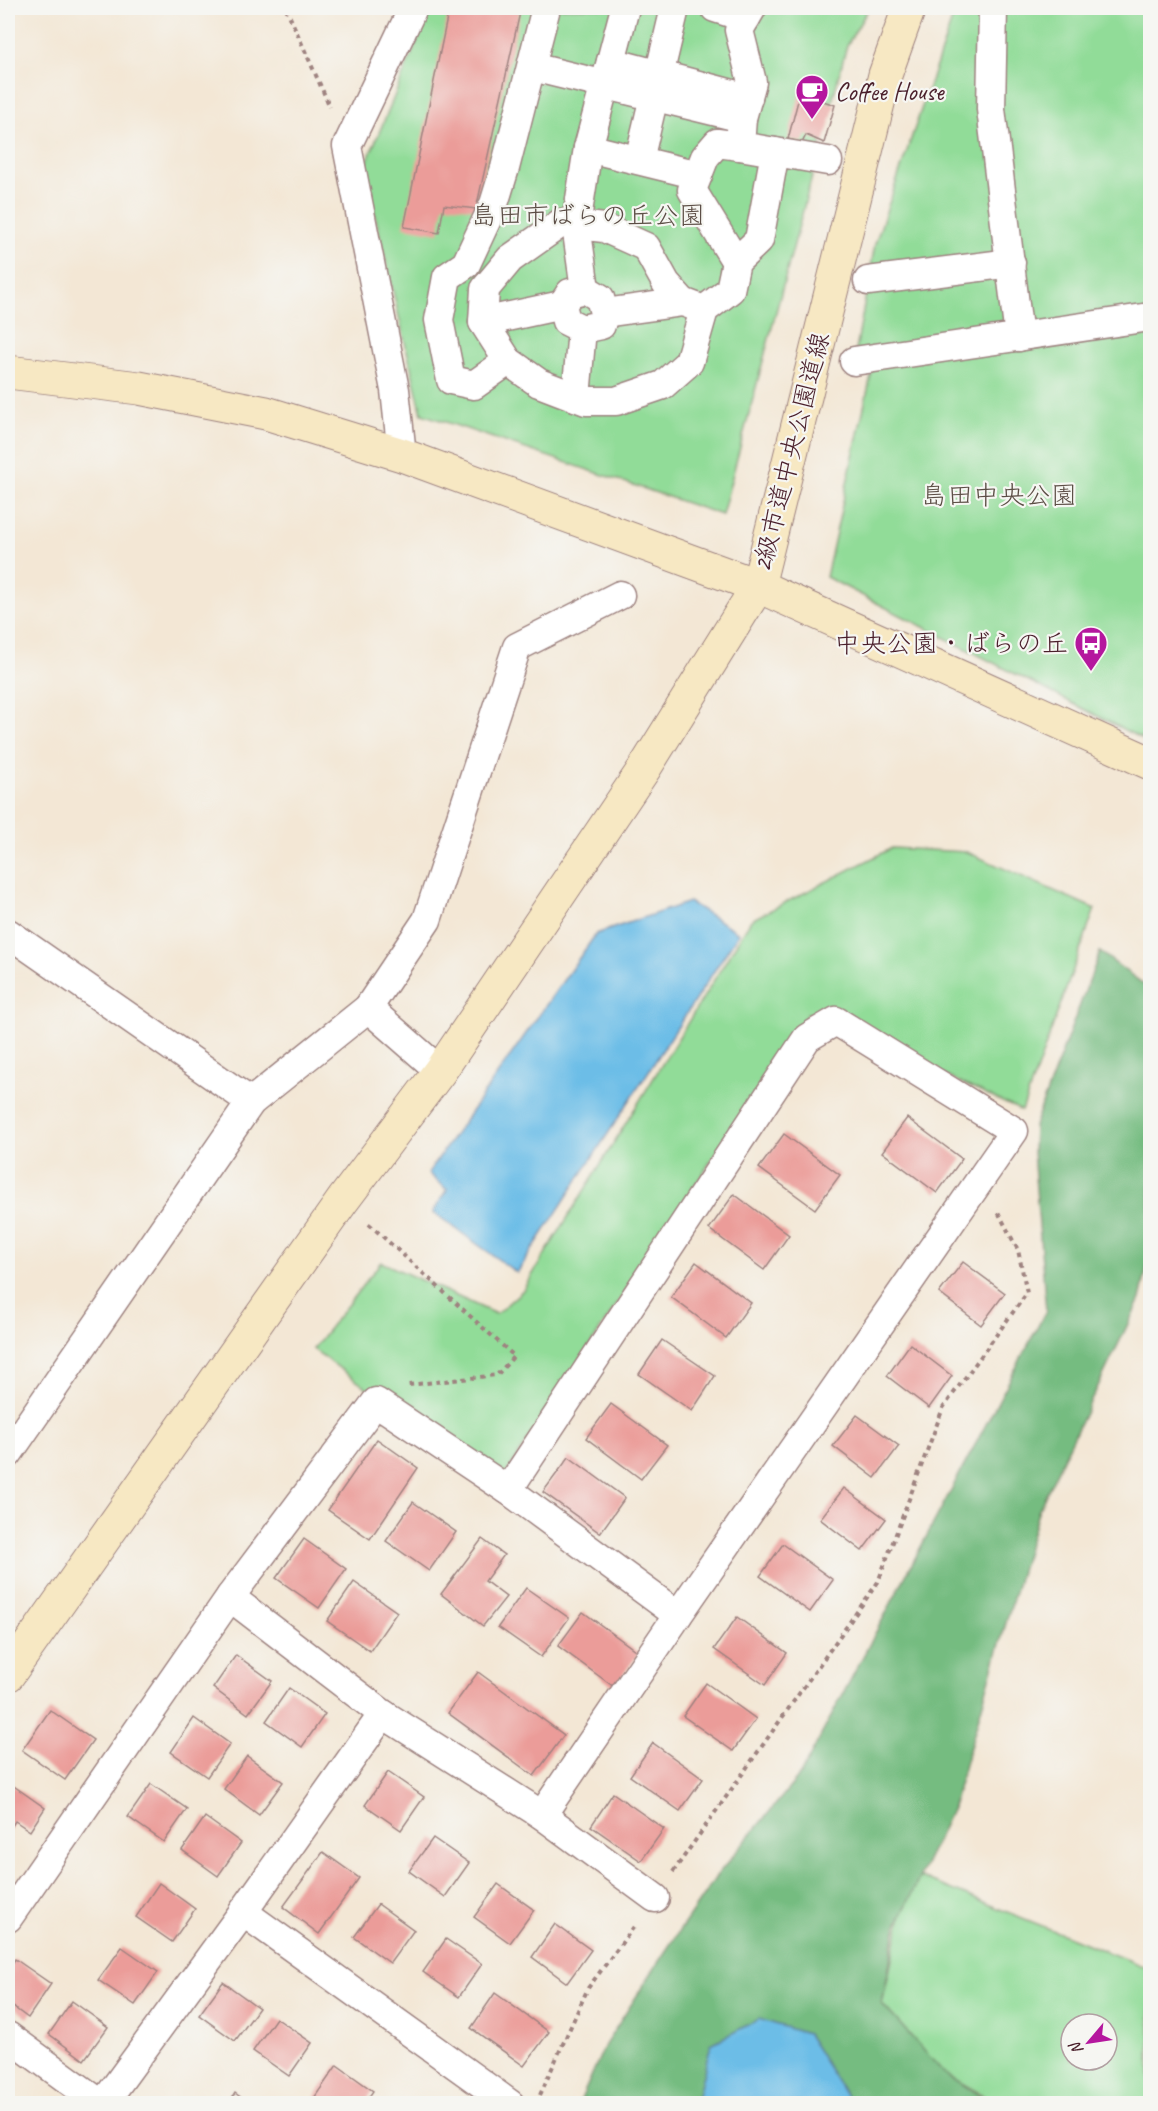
<svg xmlns="http://www.w3.org/2000/svg" width="1158" height="2111" viewBox="0 0 1158 2111" font-family="Caveat,'Klee One',sans-serif">
<style>
.green{fill:#91dc98;stroke:#6e7e62;stroke-width:1.5;fill-rule:evenodd}
.forest{fill:#74bc80;stroke:#5f6e56;stroke-width:1.5}
.water{fill:#6cbde7;stroke:#5b6e89;stroke-width:1.5}
.building{fill:#eb9c99}
.lines{fill:none;stroke-linecap:round;stroke-linejoin:round}
.street-casing{stroke:#9e8380;stroke-width:31}
.secondary-casing{stroke:#9e8380;stroke-width:35}
.path{stroke:#9e8380;stroke-width:4;stroke-dasharray:4.5 4.5;stroke-linecap:butt}
.street{stroke:#fff;stroke-width:28}
.secondary{stroke:#f7e8c3;stroke-width:33}
.labels{text-anchor:middle;dominant-baseline:central;stroke-width:4.5;stroke-linejoin:round;paint-order:stroke}
.poi-label{font-size:26px;fill:#4a1f2b;stroke:#f6f6f2;text-anchor:start}
.park-label{font-size:26px;fill:#5c4e46;stroke:#f6f6f2}
.street-label{font-size:26px;fill:#4a1f2b;stroke:#f6f6f2}
</style>
<rect width="100%" height="100%" fill="#f6f6f2"/>
<filter id="ink" filterUnits="userSpaceOnUse"><feTurbulence type="fractalNoise" baseFrequency=".0167" numOctaves="2"/><feDisplacementMap in="SourceGraphic" scale="12" xChannelSelector="R" yChannelSelector="G"/><feConvolveMatrix kernelMatrix="1 2 1 2 8 2 1 2 1" color-interpolation-filters="sRGB"/></filter>
<filter id="wash" filterUnits="userSpaceOnUse"><feTurbulence type="fractalNoise" baseFrequency=".008" numOctaves="4" result="noise"/><feDisplacementMap in="SourceGraphic" scale="24" xChannelSelector="R" yChannelSelector="G"/><feGaussianBlur stdDeviation="1.35" result="paint"/><feColorMatrix in="noise" values="0 0 0 0 0 0 0 0 0 0 0 0 0 0 0 0 0 1.4 0 .05"/><feComposite in="paint" operator="in"/></filter>
<g filter="url(#wash)">
<rect width="100%" height="100%" fill="#f3e7d5"/>
<!-- green -->
<g class="green">
<path d="M431 8H869L847 45 722 515 422 414 364 169Z"/>
<path d="M956 8H1150V743L826 577 875 358 854 361 875 244Z"/>
<path d="M892 848 967 852 1095 909 1022 1111 808 1013 499 1484 313 1349 381 1262 496 1314 523 1290 751 920Z"/>
<path d="M920 1877 1150 1969V2103H997L944 2073 882 2004 902 1915ZM1071 2024H1107V2060H1071Z"/>
</g>
<!-- forest -->
<path class="forest" d="M1100 952 1150 989V1254L1140 1299 1039 1509 953 1806 897 1925 882 2004 944 2073 992 2103 579 2104 605 2045 665 1952 718 1874 800 1775 1046 1311 1033 1152 1034 1126Z"/>
<!-- water -->
<g class="water">
<path d="M689 902 739 933 517 1273 433 1212 447 1190 428 1173 596 934Z"/>
<path d="M759 2019 807 2034 851 2103H696L711 2044Z"/>
</g>
<g id="blocks">
<!-- building -->
<g class="building">
<path d="M449 8H521L476 209 444 205 439 233 404 227Z"/>
<path d="M800 93 835 105 824 143 806 135 802 143 788 139Z"/>
<path d="M907 1118 962 1159 937 1193 882 1152Z"/>
<path d="M784 1134 840 1175 815 1209 759 1168Z"/>
<path d="M734 1194 789 1235 764 1270 709 1229Z"/>
<path d="M696 1262 751 1303 726 1338 671 1297Z"/>
<path d="M963 1262 1005 1293 981 1325 939 1293Z"/>
<path d="M662 1340 715 1376 692 1411 639 1374Z"/>
<path d="M910 1344 952 1376 929 1408 887 1376Z"/>
<path d="M611 1404 667 1445 641 1479 586 1438Z"/>
<path d="M857 1415 899 1446 875 1478 833 1446Z"/>
<path d="M377 1439 418 1468 370 1539 328 1510Z"/>
<path d="M569 1457 625 1498 600 1533 543 1492Z"/>
<path d="M844 1488 886 1519 862 1551 820 1519Z"/>
<path d="M413 1502 456 1532 429 1571 386 1541Z"/>
<path d="M304 1539 346 1569 319 1608 276 1578Z"/>
<path d="M482 1539 504 1555 485 1581 506 1597 483 1626 441 1594Z"/>
<path d="M783 1544 833 1580 810 1612 760 1576Z"/>
<path d="M354 1582 397 1612 370 1651 327 1621Z"/>
<path d="M526 1588 569 1618 541 1657 498 1627Z"/>
<path d="M583 1612 639 1653 614 1687 558 1646Z"/>
<path d="M737 1617 787 1653 765 1685 714 1649Z"/>
<path d="M236 1655 272 1681 248 1714 213 1688Z"/>
<path d="M478 1672 564 1735 534 1776 448 1713Z"/>
<path d="M706 1683 756 1719 733 1751 683 1716Z"/>
<path d="M289 1688 325 1714 302 1747 266 1721Z"/>
<path d="M50 1710 93 1740 65 1780 22 1750Z"/>
<path d="M194 1718 230 1744 207 1777 171 1752Z"/>
<path d="M653 1743 703 1779 680 1811 630 1776Z"/>
<path d="M247 1756 283 1782 259 1815 224 1789Z"/>
<path d="M388 1772 424 1797 401 1830 365 1805Z"/>
<path d="M8 1782 45 1808 30 1831 15 1821 8 1832Z"/>
<path d="M151 1784 187 1809 164 1842 128 1817Z"/>
<path d="M613 1793 664 1829 641 1861 591 1826Z"/>
<path d="M205 1817 241 1843 218 1876 182 1850Z"/>
<path d="M433 1838 469 1863 445 1897 409 1871Z"/>
<path d="M323 1852 359 1878 319 1934 283 1907Z"/>
<path d="M159 1883 195 1909 172 1942 136 1917Z"/>
<path d="M498 1884 534 1910 510 1943 474 1917Z"/>
<path d="M378 1904 414 1930 390 1963 354 1937Z"/>
<path d="M555 1924 591 1950 567 1983 532 1957Z"/>
<path d="M446 1939 482 1964 459 1997 423 1972Z"/>
<path d="M122 1947 158 1972 135 2005 98 1980Z"/>
<path d="M15 1959 51 1984 28 2018 8 2003V1970Z"/>
<path d="M223 1982 259 2008 235 2041 199 2015Z"/>
<path d="M495 1993 549 2032 524 2066 471 2028Z"/>
<path d="M72 2001 108 2027 84 2060 49 2034Z"/>
<path d="M276 2018 312 2043 289 2076 253 2051Z"/>
<path d="M337 2065 373 2091 364 2104H321L314 2098Z"/>
<path d="M235 2093 250 2104H228Z"/>
</g>
</g>
</g>
<g filter="url(#ink)">
<use href="#blocks" fill-opacity="0" stroke="#9e8380" stroke-width="1.5"/>
<g class="lines">
<defs>
<g id="street">
<path d="M715 8 746 18"/>
<path d="M752 8 739 30 752 82 742 118 740 146 775 152"/>
<path d="M993 8 991 109 1019 337"/>
<path d="M611 62 748 98"/>
<path d="M532 67 742 118"/>
<path d="M588 148 625 8"/>
<path d="M639 160 675 8"/>
<path d="M736 262 692 190 705 157 717 143 740 146"/>
<path d="M868 281 1011 263"/>
<path d="M585 289 576 225 588 148 698 175"/>
<path d="M704 310 683 302 666 283 646 247 604 228 561 223 510 259 485 289 483 322 508 361 539 383 586 401H616L663 385 689 362 704 310 730 290 736 262 759 240 775 152 828 161"/>
<path d="M604 313 683 302"/>
<path d="M483 322 562 305"/>
<path d="M508 361 474 385 451 380 439 320 447 277 466 264 494 204 505 168 546 8"/>
<path d="M854 361 1150 317"/>
<path d="M576 397 582 329 566 321 562 305 570 293 585 289 600 298 604 313 601 325 582 329"/>
<path d="M402 455 395 390 347 146 413 8"/>
<path d="M8 933 251 1102"/>
<path d="M368 1008 440 1071"/>
<path d="M8 1454 251 1102 368 1008 427 920 517 647 620 595"/>
<path d="M508 1490 807 1038 836 1021 1014 1131 678 1615 542 1815"/>
<path d="M230 1597 383 1714 542 1815 655 1898"/>
<path d="M243 1912 510 2104"/>
<path d="M8 1918 230 1597 376 1402 508 1490 678 1615"/>
<path d="M8 2036 101 2104"/>
<path d="M103 2104 243 1912 383 1714"/>
</g>
<g id="secondary">
<path d="M909 8 885 75 758 586 1150 763"/>
<path d="M8 372 139 388 266 413 402 455 758 586 644 769 440 1071 343 1200 8 1675"/>
</g>
</defs>
<!-- street casing -->
<use href="#street" class="street-casing"/>
<!-- secondary casing -->
<use href="#secondary" class="secondary-casing"/>
<!-- path -->
<g class="path">
<path d="M286 8 330 107"/>
<path d="M369 1224 514 1356 497 1375 408 1385"/>
<path d="M673 1872 878 1582 943 1408 1027 1293 1018 1250 997 1210"/>
<path d="M540 2095 588 1988 636 1924"/>
</g>
<!-- street -->
<use href="#street" class="street"/>
<!-- secondary -->
<use href="#secondary" class="secondary"/>
</g>
</g>
<!-- icons -->
<defs>
<symbol id="cafe-pin" viewBox="-11 -11 22 30"><path d="M0 17L-7.5 6A9.5 9.5 0 1 1 7.5 6Z" fill="#b5179e" stroke="#f6f6f2"/><path d="M-5.5-4.5H6V0H3Q3 3.5 0 3.5H-2.5Q-5.5 3.5-5.5 0ZM3-3.2v2h1.7v-2ZM-6 4.5H4V6H-6Z" fill="#fff"/></symbol>
<symbol id="bus-pin" viewBox="-11 -11 22 30"><path d="M0 17L-7.5 6A9.5 9.5 0 1 1 7.5 6Z" fill="#b5179e" stroke="#f6f6f2"/><path d="M-5-6H5V4H4V6H2V4H-2V6H-4V4H-5ZM-3.5-4V0h7V-4ZM-3.5 1.2v1.5H-2V1.2ZM2 1.2v1.5H3.5V1.2Z" fill="#fff"/></symbol>
</defs>
<g fill-rule="evenodd">
<use href="#cafe-pin" x="793" y="72" width="38" height="52"/>
<use href="#bus-pin" x="1072" y="624" width="38" height="52"/>
</g>
<g class="labels">
<!-- poi labels -->
<g class="poi-label">
<text x="835" y="91">Coffee House</text>
<text x="1068" y="643" text-anchor="end">中央公園・ばらの丘</text>
</g>
<!-- park labels -->
<g class="park-label">
<text x="588" y="215">島田市ばらの丘公園</text>
<text x="999" y="495">島田中央公園</text>
</g>
<!-- street labels -->
<g class="street-label">
<text transform="translate(791 452) rotate(-76)">2級市道中央公園道線</text>
</g>
</g>
<!-- margin -->
<rect width="1158" height="2111" fill="none" stroke="#f6f6f2" stroke-width="30"/>
<!-- north arrow -->
<g transform="translate(1089 2042) rotate(241)"><circle r="28" fill="#f6f6f2" stroke="#b1a0a2" stroke-width="1.5"/>
<path d="M0-4.5L10 22L0 15L-10 22Z" fill="#b5179e"/>
<text y="-9" font-size="16" font-weight="bold" text-anchor="middle" fill="#4a1f2b">N</text>
</g>
</svg>
